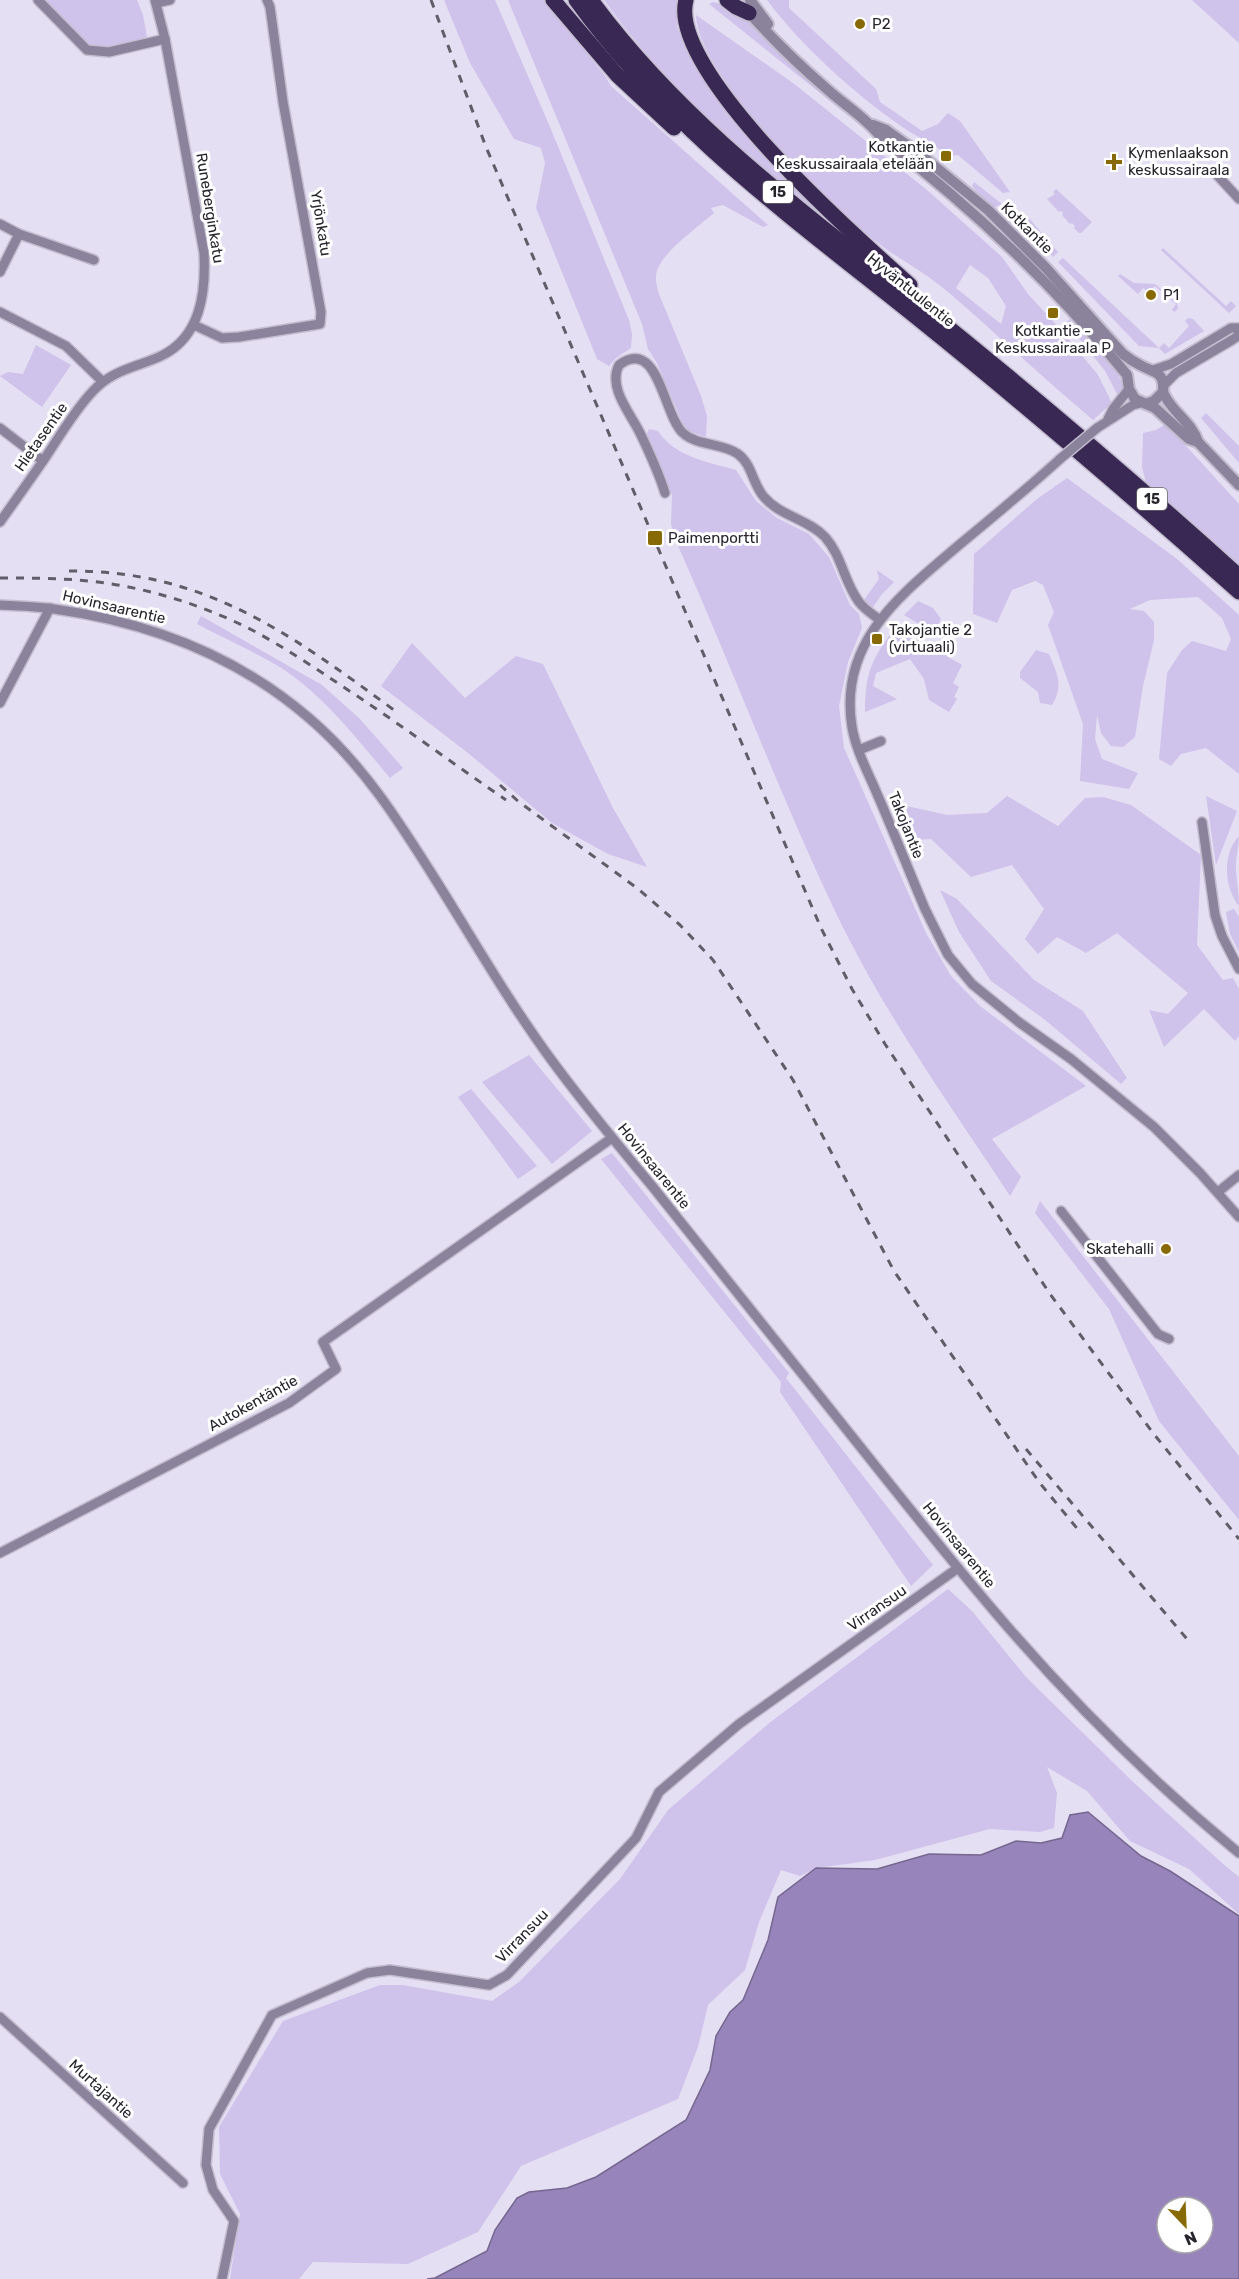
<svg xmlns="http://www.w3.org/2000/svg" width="1239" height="2279" viewBox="0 0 1239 2279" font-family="Rubik,sans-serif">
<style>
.green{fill:#cfc2eb;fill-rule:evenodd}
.water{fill:#9784ba;stroke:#75678f;stroke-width:1.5;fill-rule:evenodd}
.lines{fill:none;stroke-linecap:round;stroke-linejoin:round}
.minor-casing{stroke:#c3bdcf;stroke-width:12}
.tertiary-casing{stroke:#c3bdcf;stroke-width:14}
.trunk-casing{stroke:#c3bdcf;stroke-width:18}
.minor{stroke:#8b839b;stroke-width:9}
.tertiary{stroke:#8b839b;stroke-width:10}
.trunk{stroke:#382853;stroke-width:15}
.rail{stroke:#615d68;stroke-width:3;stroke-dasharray:8 8;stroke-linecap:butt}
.minor-bridge-casing{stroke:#c3bdcf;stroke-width:12;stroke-linecap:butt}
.minor-bridge{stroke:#8b839b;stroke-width:9}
.poi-dot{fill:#876905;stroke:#fff;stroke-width:2}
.labels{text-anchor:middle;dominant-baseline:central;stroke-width:6;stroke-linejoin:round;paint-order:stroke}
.shield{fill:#fff;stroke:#68666b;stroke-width:1.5}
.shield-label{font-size:14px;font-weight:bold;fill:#27242c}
.poi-label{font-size:15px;fill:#27242c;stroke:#fff;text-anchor:start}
.street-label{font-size:15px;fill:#27242c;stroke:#fff}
</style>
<rect width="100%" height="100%" fill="#e5dff3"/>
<!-- green -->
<g class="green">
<path d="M45 0H137L143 15 147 37 108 48 88 45Z"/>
<path d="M444 0H495L550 127 629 320 632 334 631 348 616 358 609 366 597 359 536 208 545 163 541 148 514 139 470 63Z"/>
<path d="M508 0H545L605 76 611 86 768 225 763 227 723 205 711 208 714 213C698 227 669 247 659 266 654 275 656 284 659 294L701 396 707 416 706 437 689 431 683 424 657 363 648 349 642 324Z"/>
<path d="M604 0H679L677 27 687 52 723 105 767 157 835 229C750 159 669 91 604 0Z"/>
<path d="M767 0H789V8L876 89 880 102 922 131 938 124 948 113 960 121 1010 192 1003 193 958 155 950 156C937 147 923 140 910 132 861 100 802 47 767 0Z"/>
<path d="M1192 0H1239V43Z"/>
<path d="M713 2 732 7 744 16 775 50 865 124 860 125 709 4Z"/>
<path d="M696 15 793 83 927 190 1002 257 1028 294 1061 330 1098 375 1112 403 1093 420C1058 390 1024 360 990 329 973 314 956 298 938 284 919 269 897 258 878 243 830 206 697 74 696 15ZM970 265 988 278 1006 306 1001 324 956 288Z"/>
<path d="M974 182 1002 204 994 208 988 204 972 186Z"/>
<path d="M1056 189 1092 222 1081 233H1079L1074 228 1075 226 1072 223 1070 224 1062 215 1063 213 1061 211 1059 212 1047 199 1055 194 1053 192Z"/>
<path d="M1028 217 1058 252 1053 257 1033 233 1026 221Z"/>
<path d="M1163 248 1226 306 1231 301 1236 306 1229 313 1161 250Z"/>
<path d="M1063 258 1159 348 1164 343 1169 348 1189 326 1185 321 1188 318 1193 319 1204 331 1165 354 1159 348 1139 346 1058 262Z"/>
<path d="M1120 274 1134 283 1155 284 1177 303 1178 308 1175 312 1172 310 1176 304 1155 286 1149 292 1143 288 1138 294 1118 276Z"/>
<path d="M1069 319 1114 365 1124 389 1118 396 1105 371 1067 323Z"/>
<path d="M36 345 71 365 42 407 0 376 8 372 23 374Z"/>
<path d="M1206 413 1239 446V463L1201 418Z"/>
<path d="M1166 424 1239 504V566L1147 486 1142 467 1143 433 1156 430Z"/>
<path d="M649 429 658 431C675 457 708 462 736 470L756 501 777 518 809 534 829 557 850 605 859 614 862 628 848 662 839 706 844 748 926 933 951 976 980 1006 1086 1086 992 1139 1021 1177 1010 1196C949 1103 883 1012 835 911 777 789 730 661 674 537L671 524 672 495 647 434Z"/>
<path d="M1067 478 1177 559 1239 615V774L1206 748 1181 754 1171 766 1159 759 1167 673 1182 650 1192 641 1226 651 1231 639 1222 618 1198 597 1150 600 1130 609 1144 611 1154 622V640L1143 686 1135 737 1123 747 1111 746 1101 733 1097 715 1095 739 1102 759 1138 773 1129 789 1080 781 1083 724 1048 625 1054 612 1043 585 1035 581 1012 590 997 623 973 614 974 554 1037 499Z"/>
<path d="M877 570 894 582 882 594 873 607 864 600 879 579Z"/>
<path d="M918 601 933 608 941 619 934 633 904 615Z"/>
<path d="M201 616 322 685 360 719 403 768 390 778C357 739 326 698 283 669 256 652 225 639 197 624Z"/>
<path d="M896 627 962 665 953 683 959 687 954 697 957 699 949 712 929 700 924 679 910 659 876 673 873 686 897 699 865 712C865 672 872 658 896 627Z"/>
<path d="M412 643 465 698 516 656 543 664 613 808 647 867 608 854 552 823 468 753 381 686Z"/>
<path d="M1036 650 1049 654C1057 673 1064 686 1052 705L1040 703 1038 692 1020 678V672Z"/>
<path d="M1007 796 1058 826 1085 798 1103 797 1131 805 1201 855 1197 945 1223 980 1233 978 1239 989V1036L1235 1041 1204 1009 1164 1047 1149 1010 1168 1014 1188 993 1117 933 1086 953 1057 937 1038 954 1025 939 1044 909 1012 865 971 877 931 839 916 840 902 805 947 815 987 813Z"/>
<path d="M1206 796 1237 811 1216 865Z"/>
<path d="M1239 836C1239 847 1235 859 1236 871 1237 883 1239 894 1239 906 1224 888 1222 853 1239 836Z"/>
<path d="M940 890 957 899 1034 980 1083 1011 1127 1078 1121 1084 1044 1019 991 981 959 932Z"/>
<path d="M1234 909 1239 917V952L1230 934 1226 912Z"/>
<path d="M529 1055 592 1131 552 1164 482 1082Z"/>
<path d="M471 1089 537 1166 518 1179 458 1097Z"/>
<path d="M612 1153 789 1373 786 1378 933 1565 911 1586 780 1392 781 1382 601 1159Z"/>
<path d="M1040 1201 1239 1456V1520L1159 1421 1109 1309 1035 1213Z"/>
<path d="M948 1589 972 1611 1026 1677 1132 1781 1222 1863 1239 1877V1914L1189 1869 1130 1841 1087 1791 1047 1767 1057 1793 1054 1828 1040 1832 990 1829 875 1860 817 1868 800 1876 781 1870 759 1922 745 1970 708 2005 698 2047 678 2099 521 2166 478 2232 408 2264 313 2262 299 2279H230L240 2214 220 2174 219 2127 283 2021 380 1985H403L492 2001 519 1982 620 1879 668 1810 768 1724Z"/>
</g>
<!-- water -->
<path class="water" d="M1088 1812 1141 1856 1170 1871 1239 1916V2279H427L435 2278 487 2251 495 2230 517 2198 529 2192 567 2188 596 2177 686 2120 710 2070 716 2036 730 2012 743 2000 768 1940 778 1897 816 1868 877 1869 929 1854 981 1855 1016 1841 1041 1843 1062 1838 1070 1815ZM1167 2207H1203V2243H1167Z"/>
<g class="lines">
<defs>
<g id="minor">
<path d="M38 0 87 50 109 52 165 39"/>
<path d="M156 3 170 0"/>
<path d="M1217 175 1239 199"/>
<path d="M0 224 19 234 94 260"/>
<path d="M0 272 19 234"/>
<path d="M0 312 66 346 102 381"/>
<path d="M194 325 222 338 239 337 320 324 321 312 283 102 270 7 267 0"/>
<path d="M1153 370 1171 364 1231 328H1239"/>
<path d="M1163 386 1176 373 1232 340 1238 336 1239 328"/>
<path d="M1108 419 1113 409 1129 389"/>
<path d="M0 428 43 461"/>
<path d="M1097 428 1133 405 1141 403"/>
<path d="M1060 459C1027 489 993 517 959 545 902 594 838 641 852 727 856 751 869 774 878 796 894 833 909 871 925 909L948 955 972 984 1020 1023 1071 1059 1154 1127 1200 1173 1239 1217"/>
<path d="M665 493C659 473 650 454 641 435 632 415 607 388 619 365 659 336 663 415 683 433 697 446 722 443 738 454 752 464 753 485 764 497 780 516 808 519 825 537 842 556 844 582 859 602 864 609 872 614 880 620"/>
<path d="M0 522C15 501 30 480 45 458 60 436 74 411 93 391 114 369 135 368 161 356 201 337 206 292 204 253L165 39 155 0"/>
<path d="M0 605C18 606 37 606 54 609 148 622 237 656 309 718 363 764 400 823 437 882 474 941 509 1002 550 1058 582 1102 617 1144 652 1186 705 1252 758 1319 811 1385 871 1460 931 1537 994 1611 1068 1698 1150 1780 1239 1853"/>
<path d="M0 703 50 608"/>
<path d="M859 750 881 741"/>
<path d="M1202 822 1215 915 1222 936 1239 969"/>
<path d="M1218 1192 1239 1175"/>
<path d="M1061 1211 1158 1334 1169 1339"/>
<path d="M0 1553 289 1403 336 1369 323 1342 612 1138"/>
<path d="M0 2017 183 2183"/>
<path d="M222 2279 234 2221 213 2190 206 2165 209 2129 272 2015 367 1973 390 1970 489 1985 507 1975 636 1838 659 1792 739 1724 958 1568"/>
</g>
<g id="tertiary">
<path d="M750 0 768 24"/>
<path d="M745 8C770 37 799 65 828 90 846 106 866 118 881 137 967 204 1048 278 1117 363L1127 375 1129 389 1135 399 1155 408 1189 439 1198 442"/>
<path d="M873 125 886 130 921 155 988 210 1046 268 1123 354C1128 358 1134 362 1140 365 1154 373 1165 371 1163 392L1154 401 1146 404"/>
<path d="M1163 392C1171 412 1192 422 1198 442L1239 485"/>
</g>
<g id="trunk">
<path d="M553 0 617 75 674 128"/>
<path d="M576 0C669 130 798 222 921 321 1029 408 1135 499 1239 592"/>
<path d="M591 0C681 123 804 212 922 306 1030 393 1136 483 1239 576"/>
<path d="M686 0C667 71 858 239 910 285"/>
<path d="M727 0 736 7 749 13"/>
</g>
</defs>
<!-- minor casing -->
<use href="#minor" class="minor-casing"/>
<!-- tertiary casing -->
<use href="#tertiary" class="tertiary-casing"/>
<!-- trunk casing -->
<use href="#trunk" class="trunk-casing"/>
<!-- minor -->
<use href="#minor" class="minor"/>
<!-- tertiary -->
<use href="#tertiary" class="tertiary"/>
<!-- trunk -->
<use href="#trunk" class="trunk"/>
<!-- rail -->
<g class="rail">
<path d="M431 0 486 147 821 928 852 989 885 1044 1050 1294 1153 1433 1239 1539"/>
<path d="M69 571C207 570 293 636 398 713"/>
<path d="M0 578C35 578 70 578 105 583 155 590 207 607 252 630 284 647 315 668 345 688 400 724 452 763 506 800"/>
<path d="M500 785 519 802 637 888 680 925 713 960 793 1080 894 1271 1039 1482 1080 1532"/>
<path d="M1026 1449 1187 1639"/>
</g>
<defs>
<path id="minor-bridge" d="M1060 459 1097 428"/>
</defs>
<!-- minor-bridge casing -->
<use href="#minor-bridge" class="minor-bridge-casing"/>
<!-- minor-bridge -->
<use href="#minor-bridge" class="minor-bridge"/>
</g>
<!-- markers -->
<g class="poi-dot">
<circle cx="860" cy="24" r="6"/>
<rect x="940" y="150" width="12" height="12" rx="3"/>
<path d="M1111 153h6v6h6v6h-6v6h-6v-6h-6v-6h6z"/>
<circle cx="1151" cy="295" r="6"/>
<rect x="1047" y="307" width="12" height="12" rx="3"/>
<rect x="647" y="530" width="16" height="16" rx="3"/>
<rect x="871" y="633" width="12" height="12" rx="3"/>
<circle cx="1166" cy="1249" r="6"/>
</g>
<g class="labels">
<!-- shield labels -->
<g class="shield">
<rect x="763" y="181" width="30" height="22" rx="4.5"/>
<rect x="1137" y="488" width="30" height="22" rx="4.5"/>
</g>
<g class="shield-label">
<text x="778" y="192">15</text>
<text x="1152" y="499">15</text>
</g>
<!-- poi labels -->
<g class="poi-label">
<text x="872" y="24">P2</text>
<text x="934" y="147" text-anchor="end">Kotkantie<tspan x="934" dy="17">Keskussairaala etelään</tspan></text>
<text x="1128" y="153">Kymenlaakson<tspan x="1128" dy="17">keskussairaala</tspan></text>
<text x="1163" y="295">P1</text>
<text x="1053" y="331" text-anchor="middle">Kotkantie -<tspan x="1053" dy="17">Keskussairaala P</tspan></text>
<text x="668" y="538">Paimenportti</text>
<text x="889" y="630">Takojantie 2<tspan x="889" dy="17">(virtuaali)</tspan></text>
<text x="1154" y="1249" text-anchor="end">Skatehalli</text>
</g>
<!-- street labels -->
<g class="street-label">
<text transform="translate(210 208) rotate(81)">Runeberginkatu</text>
<text transform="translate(321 223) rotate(81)">Yrjönkatu</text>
<text transform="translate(1027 228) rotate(45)">Kotkantie</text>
<text transform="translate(911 290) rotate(39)">Hyväntuulentie</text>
<text transform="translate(41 437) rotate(-55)">Hietasentie</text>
<text transform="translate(114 607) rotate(13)">Hovinsaarentie</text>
<text transform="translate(906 825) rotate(68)">Takojantie</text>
<text transform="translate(654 1166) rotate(51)">Hovinsaarentie</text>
<text transform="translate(253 1403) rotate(-29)">Autokentäntie</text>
<text transform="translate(959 1545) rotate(51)">Hovinsaarentie</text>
<text transform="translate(877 1608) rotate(-35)">Virransuu</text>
<text transform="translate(522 1936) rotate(-46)">Virransuu</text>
<text transform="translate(101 2089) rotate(42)">Murtajantie</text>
</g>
</g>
<!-- north arrow -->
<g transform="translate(1185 2225) rotate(157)"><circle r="28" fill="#ffffff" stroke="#a9a7ab" stroke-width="1.5"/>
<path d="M0-4.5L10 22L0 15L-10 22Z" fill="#876905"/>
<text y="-9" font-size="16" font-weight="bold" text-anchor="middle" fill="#27242c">N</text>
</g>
</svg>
